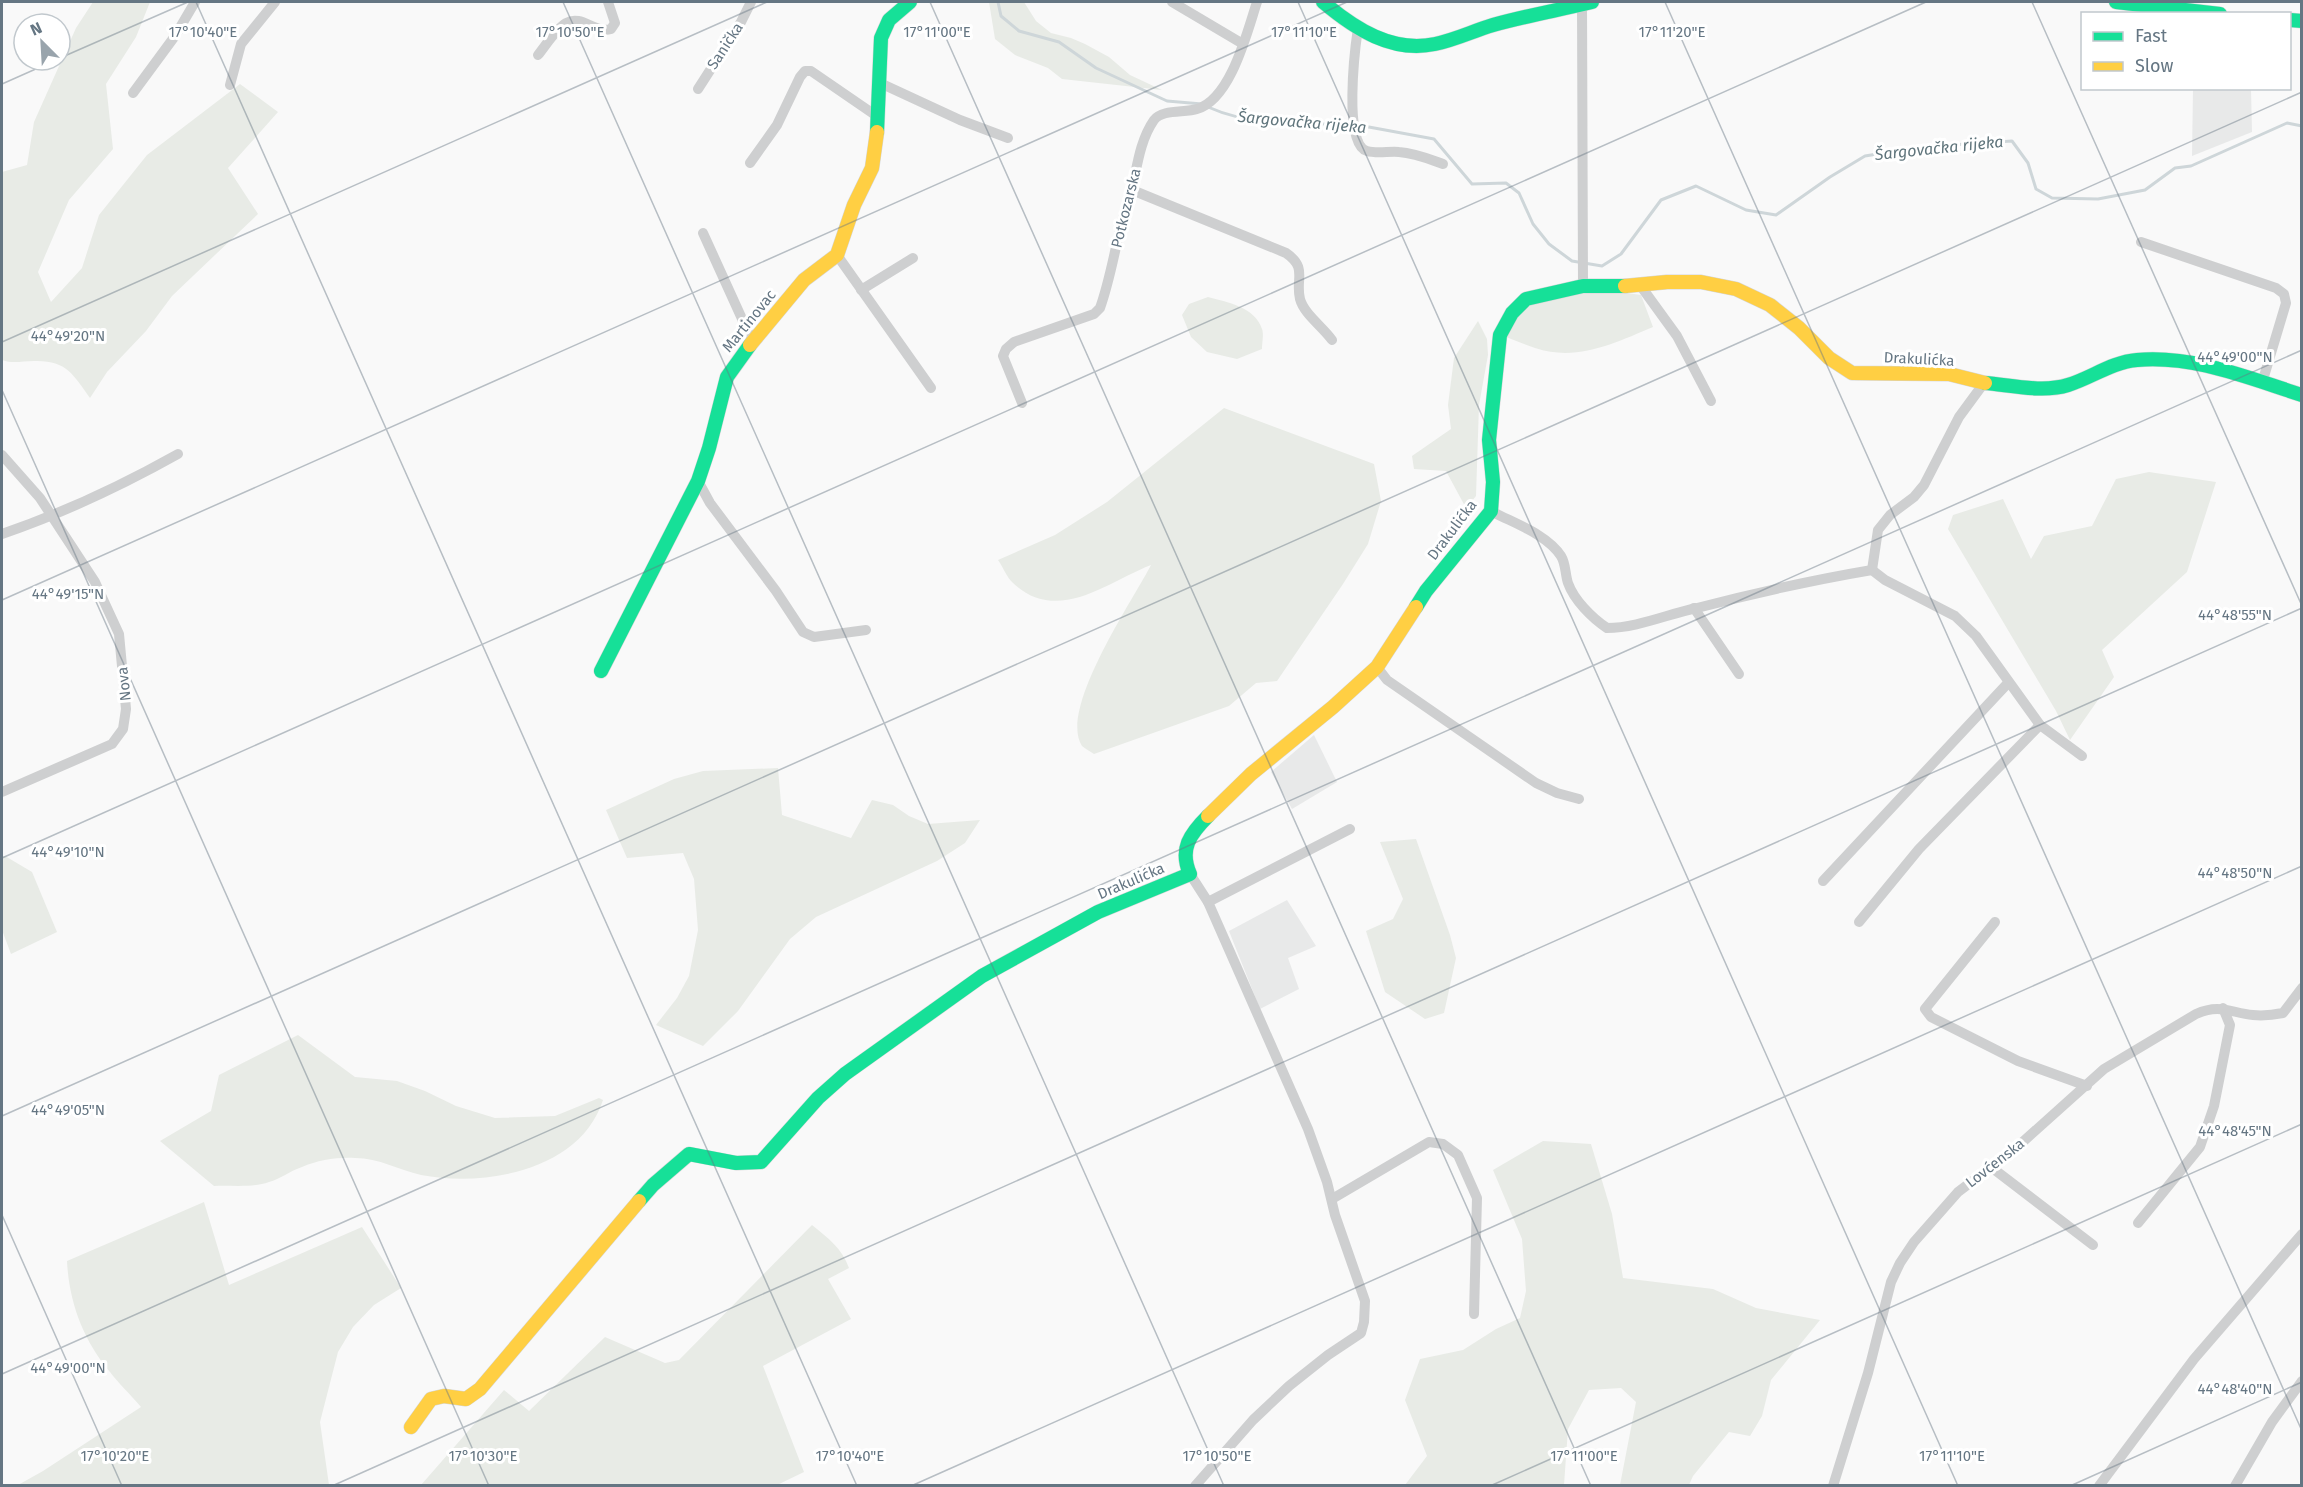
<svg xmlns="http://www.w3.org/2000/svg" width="2303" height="1487" viewBox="0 0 2303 1487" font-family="'Fira Sans',sans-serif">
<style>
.built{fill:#e8e9e9}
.green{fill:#e8ebe6}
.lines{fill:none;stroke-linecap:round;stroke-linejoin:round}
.stream{stroke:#ced6d9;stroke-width:3}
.fast-casing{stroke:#d5d6d7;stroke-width:15}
.slow-casing{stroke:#d5d6d7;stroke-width:15}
.street{stroke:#cecfd0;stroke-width:10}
.fast{stroke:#16e098;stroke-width:14}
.slow{stroke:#ffcf43;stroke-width:14}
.ticks{fill:none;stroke:#657683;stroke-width:1.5;stroke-opacity:0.45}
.labels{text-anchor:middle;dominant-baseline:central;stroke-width:6;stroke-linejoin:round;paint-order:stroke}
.street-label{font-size:15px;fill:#657683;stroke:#fff}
.water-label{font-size:16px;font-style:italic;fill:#60757c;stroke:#fff}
.ticks-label{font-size:15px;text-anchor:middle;fill:#657683;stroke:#fff;stroke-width:6;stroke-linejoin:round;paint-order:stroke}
</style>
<rect width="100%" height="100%" fill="#f9f9f9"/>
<!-- built -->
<g class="built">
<path d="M2193 89H2251L2252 132 2192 156Z"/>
<path d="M1314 735 1337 782 1292 809 1271 772Z"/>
<path d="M1287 900 1316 946 1288 958 1299 989 1260 1009 1229 931Z"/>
</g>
<!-- green -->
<g class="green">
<path d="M93 2H150L136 37 106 84 113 149 69 200 38 272 51 302 82 268 99 215 147 155 240 84 278 112 228 168 258 214 172 296 146 331 107 372 90 398C73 374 66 360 34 361 22 361 13 364 2 360V172L27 165 34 122 76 28Z"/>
<path d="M989 2H1024L1036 21 1051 33 1071 38 1085 44 1109 57 1130 75 1162 90 1062 79 1048 68 1015 55 995 39Z"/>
<path d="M1613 291 1641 295 1653 327C1615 343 1577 362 1535 348 1523 344 1512 339 1500 335L1512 313 1542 294Z"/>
<path d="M1208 297C1227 302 1255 307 1262 329 1264 334 1262 343 1262 349L1237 359 1207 352 1191 337 1182 315 1189 304Z"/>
<path d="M1478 321 1487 339 1488 355 1479 405 1476 496 1466 508 1446 471 1414 469 1412 456 1451 429 1448 405 1454 358Z"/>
<path d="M1224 408 1374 464 1381 501 1368 544 1343 584 1277 681 1256 683 1229 706 1094 754C1090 751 1085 749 1082 746 1058 710 1133 600 1151 565 1107 582 1058 625 1013 583 1007 578 1003 567 998 560L1055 535 1107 502Z"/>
<path d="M2149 472 2216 482 2187 572 2102 650 2114 677 2070 740 2056 711 1948 529 1953 515 2003 499 2031 559 2044 536 2092 526 2116 479Z"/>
<path d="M778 768 782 815 851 838 872 800 893 805 909 816 928 824 980 820 965 843 937 861 816 917 790 939 738 1011 703 1046 656 1025 677 998 689 976 698 930 694 879 683 853 627 858 606 810 674 779 703 771Z"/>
<path d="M1416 839 1450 935 1456 958 1444 1013 1425 1019 1385 992 1366 931 1393 919 1403 899 1380 842Z"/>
<path d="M2 856H5L32 872 57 932 11 954 2 930Z"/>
<path d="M298 1035 355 1077 397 1081 425 1091 456 1106 495 1118 555 1116 599 1098 603 1100C580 1171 485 1187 421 1175 399 1170 379 1158 355 1158 338 1157 318 1160 302 1167 290 1171 280 1179 269 1182 253 1188 231 1185 214 1186L160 1141 211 1111 219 1075Z"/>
<path d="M1543 1141 1591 1144 1612 1214 1623 1278 1713 1289 1756 1308 1820 1320 1771 1380 1762 1416 1750 1436 1729 1432 1693 1476 1689 1485H1620L1636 1402 1621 1388 1589 1390 1568 1429 1564 1485H1405L1427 1456 1405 1400 1420 1359 1463 1350 1496 1329 1520 1318 1526 1291 1522 1239 1493 1170Z"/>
<path d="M204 1202 229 1285 362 1227 401 1288 374 1305 353 1327 338 1352 320 1422 329 1485H18L43 1471 141 1407C131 1395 119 1384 110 1372 83 1340 69 1302 67 1261Z"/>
<path d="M812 1225C828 1238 842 1248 849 1268L828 1279 851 1319 763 1366 804 1472 775 1486 421 1485 504 1390 529 1411 605 1337 665 1363 679 1360Z"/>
</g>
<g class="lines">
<!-- stream -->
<g class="stream">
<path d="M998 2 1001 16 1019 31 1059 42 1096 68 1167 101 1202 104"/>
<path d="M1208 107C1252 127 1304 124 1351 124"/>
<path d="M1358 125 1434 139 1472 184 1506 183 1519 193 1533 224 1549 244 1572 261 1602 266 1621 254 1661 200 1696 186 1746 210 1776 215 1830 177 1865 156 1920 147 2012 141 2028 163 2036 189 2052 198 2098 199 2145 190 2175 168 2191 166 2287 123 2302 126"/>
</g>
<defs>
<g id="fast">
<path d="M1323 2C1355 29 1392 53 1435 44 1455 40 1473 31 1493 25 1525 16 1559 10 1592 2"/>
<path d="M2116 2 2220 14"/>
<path d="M2290 20 2302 21"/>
<path d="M877 132 881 38 889 20 910 2"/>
<path d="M1985 383C2010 385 2043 393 2068 385 2091 378 2112 362 2137 360 2194 355 2248 378 2302 395"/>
<path d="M1416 607 1426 591 1491 511 1493 482 1489 440 1500 335 1512 313 1526 299 1583 286H1625"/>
<path d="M601 671 698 481 709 448 727 377 750 345"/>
<path d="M639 1201 653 1185 689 1154 736 1163 761 1162 818 1098 845 1074 982 976 1098 912 1190 874C1179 849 1190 834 1208 816"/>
</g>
<g id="slow">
<path d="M1625 286 1667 282H1701L1736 289 1770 305 1799 328 1829 358 1852 373 1949 374 1985 383"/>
<path d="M750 345 804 280 837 255 854 205 872 168 877 132"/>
<path d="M1208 816 1251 774 1333 707 1377 667 1416 607"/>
<path d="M411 1427 431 1399 444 1396 466 1399 480 1389 639 1201"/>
</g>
</defs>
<!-- fast casing -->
<use href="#fast" class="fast-casing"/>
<!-- slow casing -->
<use href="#slow" class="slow-casing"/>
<!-- street -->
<g class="street">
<path d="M1172 2 1243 44"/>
<path d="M1582 4 1583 286"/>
<path d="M1358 28C1355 48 1343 145 1367 151 1377 154 1389 151 1399 152 1415 153 1429 159 1443 164"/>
<path d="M538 55C546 45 556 29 566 23 582 14 595 34 611 29L615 23 608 2"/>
<path d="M880 83 960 120 1008 138"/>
<path d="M230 85 241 44 275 2"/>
<path d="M698 89 741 22 751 2"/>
<path d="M133 93 175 36 195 2"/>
<path d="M750 163 777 125 800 77 805 71H811L878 117"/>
<path d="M1132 190 1286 253C1308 268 1295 279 1300 299 1304 314 1323 327 1332 340"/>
<path d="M703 233 753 343"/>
<path d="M2141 242 2276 288 2284 294 2286 303 2262 383"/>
<path d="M837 255 931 388"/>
<path d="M1640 285 1677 336 1711 401"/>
<path d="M861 290 913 258"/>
<path d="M1022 403 1003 356 1006 349 1014 342 1094 314 1100 308C1109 283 1114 255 1120 229 1123 215 1129 203 1132 189 1137 167 1140 140 1154 120 1162 109 1185 113 1197 109 1231 99 1247 32 1257 2"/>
<path d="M2 455 40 498 95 582 119 634 126 709 123 729 112 744 2 792"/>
<path d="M698 481 710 503 776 591 803 632 814 637 866 630"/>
<path d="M1491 511C1513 523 1547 534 1561 556 1566 564 1565 574 1568 583 1574 600 1592 618 1607 628 1637 628 1668 614 1697 608 1755 593 1813 580 1872 570L1885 580 1955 616 1976 636 2040 725 2082 756"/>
<path d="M2 534C63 513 121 486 178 454"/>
<path d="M1872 570 1878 530 1890 515 1914 497 1924 485 1959 417 1984 383"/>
<path d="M1694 608 1739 674"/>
<path d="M1377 667 1387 680 1536 783 1557 793 1579 799"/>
<path d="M1190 874 1208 902 1308 1129 1327 1182 1335 1215 1365 1301 1364 1322 1361 1333 1328 1355 1289 1386 1253 1420 1195 1486"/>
<path d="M1823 881 2008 683"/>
<path d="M1208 902 1350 829"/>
<path d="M1859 922 1919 849 2040 725"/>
<path d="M1995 922 1925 1009 1931 1017 2018 1061 2087 1086"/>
<path d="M1991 1167 2093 1245"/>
<path d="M1332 1199 1429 1142 1443 1144 1458 1155 1477 1198 1474 1314"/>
<path d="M2138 1223 2200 1147 2214 1106 2230 1025 2223 1008"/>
<path d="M1833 1486 1868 1373 1891 1282 1900 1263 1914 1242 1958 1192 2016 1148 2104 1069 2196 1014C2220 1003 2231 1013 2253 1015 2263 1016 2273 1015 2283 1013L2302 988"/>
<path d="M2099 1486 2194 1359 2302 1234"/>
<path d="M2235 1486 2272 1422 2302 1381"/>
</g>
<!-- fast -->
<use href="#fast" class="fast"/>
<!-- slow -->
<use href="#slow" class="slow"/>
</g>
<!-- ticks -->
<path class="ticks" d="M196 2 857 1486M563 2 1224 1486M930 2 1591 1486M1298 2 1958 1486M1665 2 2302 1431M2032 2 2302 606M60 58 188 2M2 84 56 60M2 342 767 2M2 390 489 1486M2 600 1347 2M2 858 1926 2M2 1116 2302 92M2 1215 122 1486M2 1374 2302 350M332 1486 2302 608M911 1486 2302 866M1490 1486 2302 1124M2070 1486 2302 1382"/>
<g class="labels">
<!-- street labels -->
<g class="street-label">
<text transform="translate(725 46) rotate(-57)">Sanička</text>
<text transform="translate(1126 208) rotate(-76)">Potkozarska</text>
<text transform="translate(749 321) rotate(-51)">Martinovac</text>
<text transform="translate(1919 359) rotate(3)">Drakulićka</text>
<text transform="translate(1452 530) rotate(-53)">Drakulićka</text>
<text transform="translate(124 684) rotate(-96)">Nova</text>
<text transform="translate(1131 881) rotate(-23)">Drakulićka</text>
<text transform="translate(1995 1163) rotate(-38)">Lovćenska</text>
</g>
<!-- water labels -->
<g class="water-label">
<text transform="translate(1302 122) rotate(5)">Šargovačka rijeka</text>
<text transform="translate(1939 148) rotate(-6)">Šargovačka rijeka</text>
</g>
</g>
<g class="ticks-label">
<text x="203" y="37">17°10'40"E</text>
<text x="570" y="37">17°10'50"E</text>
<text x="937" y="37">17°11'00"E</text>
<text x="1304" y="37">17°11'10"E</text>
<text x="1672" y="37">17°11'20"E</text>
<text x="68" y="341">44°49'20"N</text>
<text x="2235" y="362">44°49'00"N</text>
<text x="68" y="599">44°49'15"N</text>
<text x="2235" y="620">44°48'55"N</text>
<text x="68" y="857">44°49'10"N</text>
<text x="2235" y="878">44°48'50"N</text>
<text x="68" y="1115">44°49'05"N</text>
<text x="2235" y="1136">44°48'45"N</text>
<text x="68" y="1373">44°49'00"N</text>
<text x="2235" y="1394">44°48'40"N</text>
<text x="115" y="1461">17°10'20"E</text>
<text x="483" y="1461">17°10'30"E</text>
<text x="850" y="1461">17°10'40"E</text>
<text x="1217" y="1461">17°10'50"E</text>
<text x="1584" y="1461">17°11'00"E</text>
<text x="1952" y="1461">17°11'10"E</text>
</g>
<!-- border -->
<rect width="2303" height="1487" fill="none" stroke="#657683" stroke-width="6"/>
<!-- legend -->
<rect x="2081" y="12" width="210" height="78" fill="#ffffff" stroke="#c1c8cd" stroke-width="1.5"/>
<rect x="2093" y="32" width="30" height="9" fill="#16e098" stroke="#c1c8cd" stroke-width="1.5"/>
<text x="2135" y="42" font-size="18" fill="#657683">Fast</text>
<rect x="2093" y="62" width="30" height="9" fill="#ffcf43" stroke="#c1c8cd" stroke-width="1.5"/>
<text x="2135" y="72" font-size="18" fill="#657683">Slow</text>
<!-- north arrow -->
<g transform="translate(42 42) rotate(336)"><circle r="28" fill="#ffffff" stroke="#c1c8cd" stroke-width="1.5"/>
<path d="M0-4.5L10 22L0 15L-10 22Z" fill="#99a4ac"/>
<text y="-9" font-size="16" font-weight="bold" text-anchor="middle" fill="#657683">N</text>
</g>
</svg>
